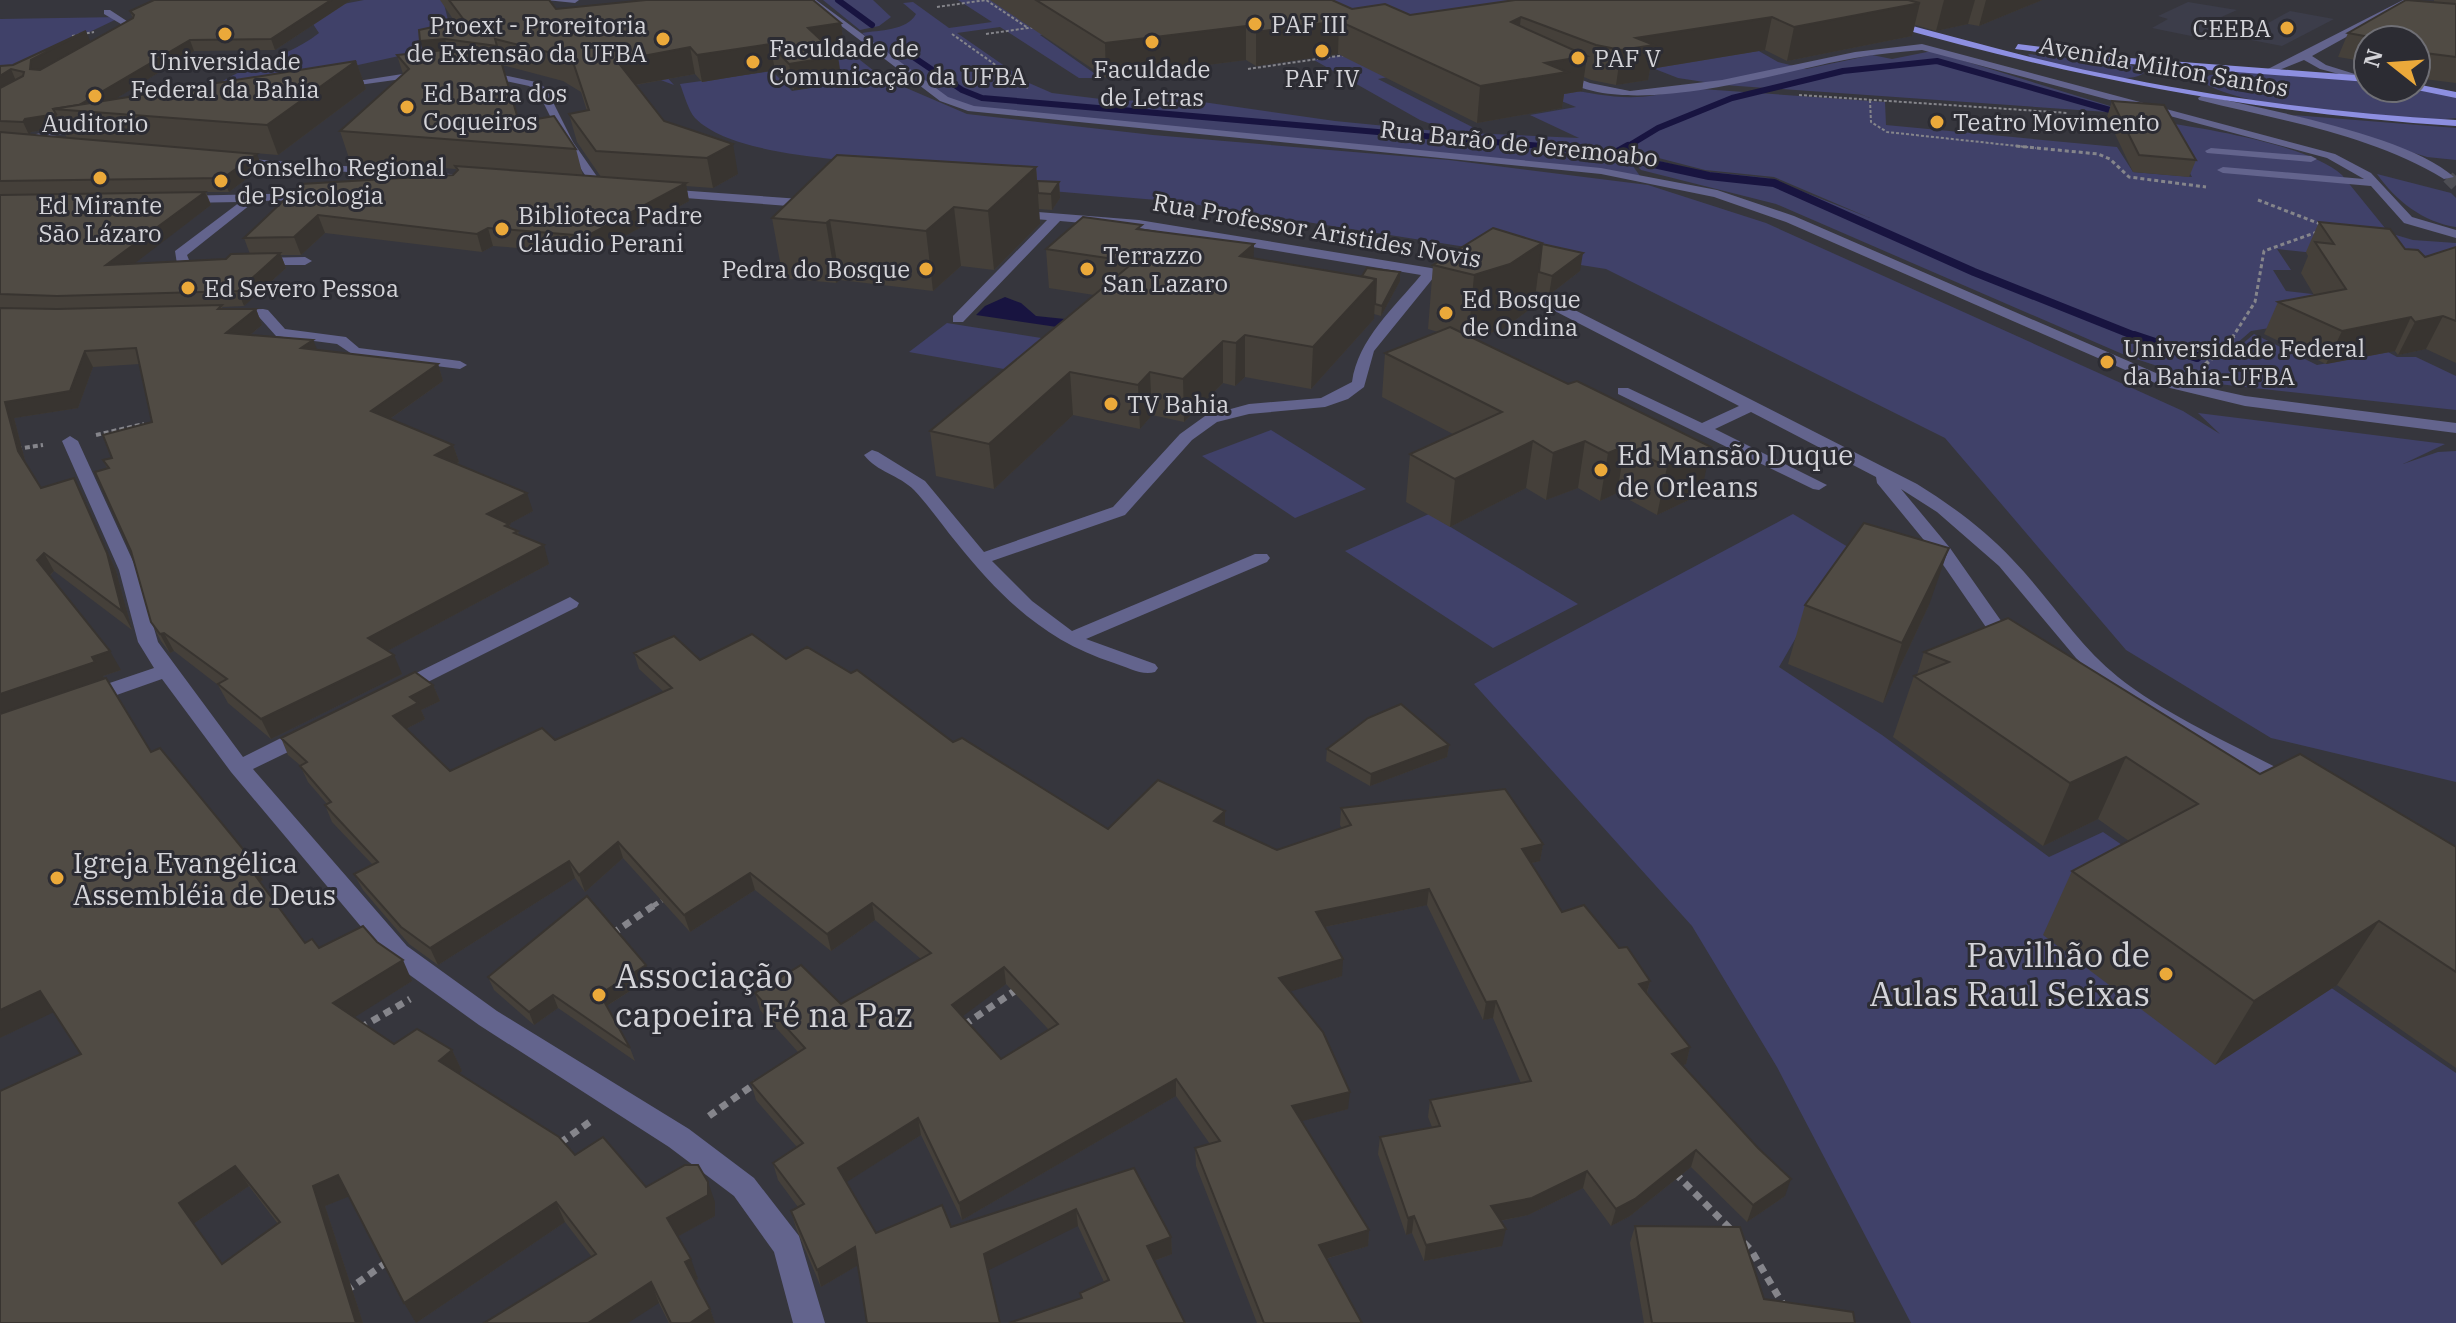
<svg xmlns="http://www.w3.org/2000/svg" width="2456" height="1323" viewBox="0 0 2456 1323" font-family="'IBM Plex Serif',serif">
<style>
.built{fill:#3c3d4a}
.green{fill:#404169}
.water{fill:#181440}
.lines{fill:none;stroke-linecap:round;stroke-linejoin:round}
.stream-far2{stroke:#181440;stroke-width:6}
.stream-far1{stroke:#181440;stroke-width:8}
.stream{stroke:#181440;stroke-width:10}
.minor-tunnel{stroke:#4e4e54;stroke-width:13;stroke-dasharray:13 6;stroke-linecap:butt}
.path-far4{stroke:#85858b;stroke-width:2;stroke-dasharray:3 2;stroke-linecap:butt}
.path-far3{stroke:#85858b;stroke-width:3;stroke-dasharray:4 3;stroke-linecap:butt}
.path-far2{stroke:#85858b;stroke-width:4;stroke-dasharray:5 3;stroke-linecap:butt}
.path-far1{stroke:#85858b;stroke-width:5;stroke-dasharray:6 4;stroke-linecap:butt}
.path{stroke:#85858b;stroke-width:7;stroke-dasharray:8 6;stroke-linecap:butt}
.minor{fill:#63648d;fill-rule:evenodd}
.major{fill:#8d8fe1;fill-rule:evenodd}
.wall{fill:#45403a;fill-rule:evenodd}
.shaded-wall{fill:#383430}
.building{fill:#504b44;stroke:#383430;stroke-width:2;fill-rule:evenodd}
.poi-dot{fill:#eba93a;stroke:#2c2c33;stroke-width:3}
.labels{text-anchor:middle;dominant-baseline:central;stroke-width:6;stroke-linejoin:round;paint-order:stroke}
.far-poi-label{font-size:24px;fill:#d4d4d9;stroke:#2c2c33;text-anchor:start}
.far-street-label{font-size:24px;fill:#d4d4d9;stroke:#2c2c33}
.poi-label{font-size:28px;fill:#d4d4d9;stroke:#2c2c33;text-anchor:start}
.near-poi-label{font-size:34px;fill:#d4d4d9;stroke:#2c2c33;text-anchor:end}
</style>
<rect width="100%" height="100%" fill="#36363d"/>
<!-- built -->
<g class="built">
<path d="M2188 2 2237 10 2208 23 2223 27 2201 38 2152 28 2168 19 2158 16Z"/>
<path d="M2290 11 2334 19 2282 46 2241 38Z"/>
</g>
<!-- green -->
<g class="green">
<path d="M364 0H443L450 28 612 17 674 85 599 57 483 42 408 54 231 93 221 82C252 63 290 56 319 33L309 18 317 9Z"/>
<path d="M823 0H873L891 17 879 26 860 30Z"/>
<path d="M958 0H1238L1130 23 1040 35 1101 78H1079L1000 27 957 33 1029 83 1052 93 1117 101 1182 99 1335 121 1447 132 1579 138 1530 115 1576 107 1498 75 1419 71 1378 79 1482 132 1447 130 1420 120 1314 60 1404 44 1259 0H1605L1560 88C1612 97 1635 103 1687 88L1885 102 1886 125 2117 147 2133 172 2192 177 2162 122C2207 129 2309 145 2342 175L2389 233 2413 240 2456 243V286L2362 258 2277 249 2291 270H2273L2286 291 2330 296 2318 320 2251 331 2228 351H2234L2254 334 2317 365 2388 352 2397 357H2416L2456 376V410L2209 383 2127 356 1776 204 1641 170 1625 153 1701 171 1768 178 1870 218 1774 177 1705 170 1620 148 1640 176 956 105 906 72 862 33C879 30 907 31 916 14L903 3 913 2 949 28 992 22Z"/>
<path d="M121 17 0 75V19Z"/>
<path d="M1550 28 1750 46 1778 62 1806 69 1872 55 1892 59 1932 51 2136 114 1724 85 1678 78Z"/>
<path d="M846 49 883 78 967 114 1153 135 1449 160 1648 185 1766 223 2183 411 2220 434 2198 413 2445 444 2403 464 2438 452 2456 451V782L2271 738 2126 650 1945 438 1606 269 1180 202 991 186 973 167C907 162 741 165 695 118 688 110 684 94 680 84L772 71 792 91 844 83 816 53Z"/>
<path d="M2028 54 2130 64 2144 73C2125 88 2057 66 2033 61Z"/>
<path d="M2239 72 2368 78V88H2416L2456 95V118C2442 119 2427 121 2413 121 2374 120 2224 104 2201 80L2210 75Z"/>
<path d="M2293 115 2456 128V160L2427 157Z"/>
<path d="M2377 174 2451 193 2456 198V227C2423 222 2396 201 2377 174Z"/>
<path d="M947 323 1073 343 1038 375 909 352Z"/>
<path d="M1271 430 1366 489 1295 518 1202 456Z"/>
<path d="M1429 514 1578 604 1493 648 1345 551Z"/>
<path d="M1793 514 1848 547 1779 667 1882 735 2049 857 2103 832 2456 1073V1323H1911L1777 1067 1692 926 1474 684Z"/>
</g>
<!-- water -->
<path class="water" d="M1005 297 1021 303 1036 316 1065 319 1057 327 976 315 985 306Z"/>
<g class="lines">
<!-- stream-far2 -->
<g class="stream-far2">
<path d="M838 0 872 25"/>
<path d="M903 50 962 90 982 98 1565 148"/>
<path d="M1625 148 1658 128 1732 98 1843 71 1937 61 2124 114"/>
</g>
<!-- stream-far1 -->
<g class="stream-far1">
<path d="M1541 146 1584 149 1709 176 1774 183 1974 272 2140 338"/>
<path d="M1612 155 1628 146"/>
</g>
<!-- stream -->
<path class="stream" d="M2134 336 2197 357"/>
<!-- minor-tunnel -->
<path class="minor-tunnel" d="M2448 177 2456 185"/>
<!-- path-far4 -->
<g class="path-far4">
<path d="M937 7 986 0 1028 28"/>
<path d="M952 34 1028 88"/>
<path d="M986 34 1035 27"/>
<path d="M72 36 94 32"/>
<path d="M1248 69 1345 55"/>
<path d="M1799 95 2068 113"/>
<path d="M1870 100 1871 122 1887 132 2036 148"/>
</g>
<!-- path-far3 -->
<g class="path-far3">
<path d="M2016 146 2098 154 2110 159 2129 177 2206 187"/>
<path d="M2258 200 2323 225"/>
<path d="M2232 338 2255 302 2264 251 2320 231"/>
</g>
<!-- path-far2 -->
<g class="path-far2">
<path d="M2205 365 2234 336"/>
<path d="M96 435 144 424"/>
<path d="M17 449 43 445"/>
</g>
<!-- path-far1 -->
<path class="path-far1" d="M653 906 667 897"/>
<!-- path -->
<g class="path">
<path d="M612 934 656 904"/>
<path d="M964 1025 1019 988"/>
<path d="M360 1028 410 999"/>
<path d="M709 1116 756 1083"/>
<path d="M560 1143 591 1121"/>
<path d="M1675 1173 1751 1250 1784 1306"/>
<path d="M346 1291 387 1262"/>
</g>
<!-- minor -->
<g class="minor">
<path d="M546 0H579L575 3Z"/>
<path d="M807 0H816L948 97 974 106 1601 168 1717 190 1794 216 2172 380 2245 396 2456 423V433L2245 406 2162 386 1786 222 1714 197 1601 174 968 111 940 101Z"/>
<path d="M2403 0H2413L2312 56 2326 65 2358 75V79L2320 69 2304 60 2274 72 2266 70Z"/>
<path d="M104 10H110L136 27 120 38H114V34L126 27 104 14Z"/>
<path d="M1922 44 2335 154 2371 173 2412 217 2456 230V238L2404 223 2371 186 2223 173 2217 170 2223 167 2364 179 2327 158 1922 50C1900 52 1877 54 1855 58 1778 71 1623 124 1556 75L1561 72 1590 83 1630 91 1722 80 1855 52Z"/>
<path d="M428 70 431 75 337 88 332 85Z"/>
<path d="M480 70 536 82 546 88 573 142 605 188 603 190H595L563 142 538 92 529 86 477 75Z"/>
<path d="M2203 95C2266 110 2408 135 2454 177L2444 179C2370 134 2282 121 2199 100L2198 98Z"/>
<path d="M88 124 93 127 92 129 10 143 5 140Z"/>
<path d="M2211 148 2311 156 2317 159 2311 162 2207 153 2205 151Z"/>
<path d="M236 158 464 175 470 178 464 181 232 163 230 161Z"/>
<path d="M663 189 815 200 821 204 815 208 659 196V190Z"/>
<path d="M311 193 315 194V200L255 201 187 255 189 260 210 261V267L184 268 177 264 175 251 240 202 183 203 177 199 179 196Z"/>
<path d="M1014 210 1139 220 1431 268 1464 277 1457 281 1434 277 1374 351 1364 387 1348 399 1325 407 1249 414 1217 422 1192 440 1125 515 992 561 1032 601 1072 631 1255 554H1267L1270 558 1267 562 1086 639 1155 664 1158 668 1155 672C1142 676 1127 667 1114 663 1045 641 1001 598 956 542 942 525 929 506 914 490 899 475 877 472 864 455L872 450 878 452 925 481 984 552 1113 507 1180 434 1205 416 1249 404 1321 398 1352 382C1358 339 1394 308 1421 275L1139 228 1060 221 963 322H953V316L1047 220 1010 217V211Z"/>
<path d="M257 258 305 257 312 261 305 265H252L250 262Z"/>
<path d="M1507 287H1517L1559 302 1917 484C1951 505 1985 530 2012 559 2049 597 2077 644 2118 677 2168 717 2241 748 2298 779L2301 784 2298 789H2282L2139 710 2104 685 2076 658 1999 566 1937 512 1901 489 1950 548 2018 645 2015 649H2001L1937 556 1877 483 1876 477 1751 412 1715 429 1827 485 1819 490 1813 489 1618 394V388H1628L1702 423 1739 406 1549 308 1507 293Z"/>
<path d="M263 309 268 310 285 329 346 337 359 348 460 361 467 365 460 369 355 356 337 344 276 336 259 317 232 318 225 314 232 310Z"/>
<path d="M70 436 78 441 137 570 158 642 243 757 299 729 307 727 318 734 315 739 253 769 407 946 497 1011 689 1129 754 1178 799 1236 825 1323H793L774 1252 734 1196 669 1147 479 1025 389 960 231 772 162 679 94 703H80L77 698 80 693 154 668 138 642 119 570 62 441Z"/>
<path d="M570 597 579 603 577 607 408 692H394L391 688 394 684Z"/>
</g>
<!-- major -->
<g class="major">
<path d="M1887 19C1958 38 2028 58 2100 73 2218 98 2336 113 2456 120V126C2260 114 2072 77 1884 24Z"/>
<path d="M2018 44 2130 58 2368 76V82L2130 64 2015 49Z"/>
<path d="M2416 84 2456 92V98L2412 89Z"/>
</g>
</g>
<!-- wall -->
<g class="wall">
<path d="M154 0H351L275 50 194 51 115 99 356 61 366 89 278 155 241 152 262 167 229 192H206L211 205 134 263 226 259 250 254 244 238 453 175 456 171V169L350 161 340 131 403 74 397 55 424 53 420 41 455 22 440 0H549L556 9 637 1 635 0H813L841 23 844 48 832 50 842 83 794 90 775 70 702 82 695 74 636 85 664 121 738 174 713 188 686 186 689 201 592 254 493 246 482 252 325 233 301 255H281L286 268 244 306 222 307 223 309H256L262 325 250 335 317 350 438 364 443 381 390 419 453 445 459 462 457 464 533 511 509 524 511 528 518 531 519 535 549 564 387 651 402 674 271 739 228 703 218 685 174 651 170 653 161 641 151 622 107 468 103 460 112 458 152 422 140 364 93 367 78 408 14 418 26 464 41 488 74 478 83 496 116 571 132 630 54 571 50 576 121 670 103 676 151 752 252 860 263 880 259 882 305 943 412 981 354 1017 394 1044 452 1050 462 1071 458 1074 575 1155 646 1187 715 1202V1216L678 1236 698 1279 695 1281 710 1309 715 1323H669L659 1303 592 1257 565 1222 416 1323 349 1196 325 1206 363 1323H0L81 1054 53 1012 0 1038V66L13 65 90 42 133 19 130 11ZM502 65 563 81 581 92 587 111 569 114 577 142 601 177 583 176 576 149 519 122ZM61 127 67 138 29 135 31 132ZM249 1186 278 1224 222 1264 193 1224Z"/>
<path d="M990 0H1332L1352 9 1410 15 1515 0H2042L1979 26 1968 24 1936 31 1915 25 1912 36 1787 61 1765 50 1650 69 1648 80 1616 85 1591 80 1584 77 1582 91 1564 94 1562 108 1477 123 1338 54 1256 66 1246 60 1106 78Z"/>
<path d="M2434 0H2456V83L2416 78V40H2368V62L2338 57 2348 33 2434 2Z"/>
<path d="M2112 101 2196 160 2189 177 2133 172 2107 117Z"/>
<path d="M1036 167 1037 181 1059 182 1060 198 1052 210 1039 209 1040 224 994 270 961 266 933 291 840 280 836 283 783 278 772 218Z"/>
<path d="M2319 222 2405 249 2425 257 2456 247V363L2426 349 2398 355 2395 351 2326 364 2264 334 2278 302 2314 295 2301 273 2308 256 2306 252Z"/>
<path d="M1142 230 1253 258 1362 276 1400 272V281L1381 316 1374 314V319L1311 389 1245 377 1235 386 1223 383 1184 422 1152 415 1140 429 1073 415 994 489 936 476 930 431 1094 295 1049 288 1046 249Z"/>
<path d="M1433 265 1580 271 1549 295 1536 291 1534 306 1503 329 1474 338 1568 384 1701 494 1657 515 1617 493 1600 501 1578 488 1546 500 1526 488 1450 527 1406 502 1410 454 1453 434 1382 397 1385 353 1438 332 1428 329Z"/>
<path d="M1805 605H1929L1883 703 1788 664Z"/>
<path d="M1924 652 2260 774 2456 847V1068L2337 985 2215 1065 2043 935 2072 871 2129 841 2098 819 2043 846 1893 737 1914 676 1917 675Z"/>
<path d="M634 653 700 660 786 659 953 742 1108 829 1225 811V826L1277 850 1342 828 1340 825 1341 808 1543 844 1540 861 1531 863 1562 912 1619 948 1650 981 1647 993 1690 1047 1686 1064 1683 1065 1785 1196 1747 1222 1691 1167 1630 1216 1611 1226 1583 1188 1528 1215 1500 1221 1502 1246 1424 1261 1412 1233 1406 1235 1378 1154 1380 1137 1432 1127 1428 1117 1430 1100 1521 1083 1493 1018 1483 1020 1427 905 1325 927 1342 976 1290 991 1348 1109 1301 1121 1369 1230 1368 1246 1326 1259 1362 1323H1257L1196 1166 1195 1148 1210 1144 1176 1096 962 1220 921 1135 846 1182 876 1233 951 1227 1134 1168 1171 1237 1172 1254 1154 1261 1081 1298 1080 1293 1104 1282 1078 1226 858 1265 821 1287 796 1228 791 1211 798 1207 778 1180 773 1163 797 1147 756 1100 751 1083 798 1052 760 1010 755 993 841 1004 921 959 875 920 831 951 755 890 690 932 623 858 585 892 575 878 438 965 409 944 363 890 354 874 373 865 332 822 325 805 327 804 308 782 300 765 288 755 281 738 433 685 440 701 421 710 425 719 406 729 450 771 555 740 664 692 639 669ZM1006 984 1049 1030 1001 1059 962 1016Z"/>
<path d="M1449 745 1447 757 1370 786 1326 761 1327 749Z"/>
<path d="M488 977 650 978 607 1006 630 1048 635 1061 558 1008 534 1025 494 990Z"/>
<path d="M1635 1226 1764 1299 1855 1323H1644L1630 1243Z"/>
</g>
<!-- shaded-wall -->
<g class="shaded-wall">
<path d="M331 0H351L275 50 271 39Z"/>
<path d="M1944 0H1975L1968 24 1936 31Z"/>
<path d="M1986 0H2042L1979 26Z"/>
<path d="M1920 3 1912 36 1787 61 1794 27Z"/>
<path d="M1521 17 1517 50 1511 22Z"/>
<path d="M1772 17 1765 50 1650 69 1648 80 1616 85 1621 50 1636 38Z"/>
<path d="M1339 21 1338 54 1256 66V32Z"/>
<path d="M841 23 844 48 812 53 808 28Z"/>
<path d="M1246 26V60L1106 78 1105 43Z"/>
<path d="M86 31 91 43 37 72 30 69 31 60Z"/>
<path d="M445 39 452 65 428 67 420 41Z"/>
<path d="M190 40 194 51 94 112 70 110Z"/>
<path d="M770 44 775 70 702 82 697 55Z"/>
<path d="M690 47 695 74 623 87 617 61Z"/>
<path d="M838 56 842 83 794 90 789 64Z"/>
<path d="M1587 56 1582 91 1564 94 1562 108 1477 123 1480 86 1545 63Z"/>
<path d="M356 61 366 89 278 155 267 125Z"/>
<path d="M11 69 16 81 0 91V76Z"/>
<path d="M56 114 61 127 31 132 29 135 23 122 25 119Z"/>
<path d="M733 144 738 174 713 188 707 158Z"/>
<path d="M257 154 262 167 229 192 223 178Z"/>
<path d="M1036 167 1040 224 994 270 988 211Z"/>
<path d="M1059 182 1060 198 1052 210 1051 194Z"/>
<path d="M686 183 689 201 592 254 587 236Z"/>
<path d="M205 192 211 205 113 280 106 265Z"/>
<path d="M954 207 961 266 933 291 926 231Z"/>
<path d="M318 215 325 233 301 255 294 237Z"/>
<path d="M830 220 840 280 836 283 826 223Z"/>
<path d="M488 228 493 246 482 252 477 234Z"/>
<path d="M1542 243 1534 306 1503 329 1468 340 1474 275Z"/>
<path d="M1254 244 1253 283 1240 256Z"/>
<path d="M280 253 286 268 244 306 238 291Z"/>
<path d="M1583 253 1580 271 1549 295 1552 276Z"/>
<path d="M1400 272V281L1381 316 1382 306Z"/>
<path d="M1376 279 1374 319 1311 389 1313 347Z"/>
<path d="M256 309 262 325 233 349 226 333Z"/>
<path d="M2443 316 2426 349 2398 355 2415 322Z"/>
<path d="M2411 317 2395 351 2326 364 2342 331Z"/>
<path d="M1245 335V377L1235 386 1236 343Z"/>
<path d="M313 340 320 356 301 348Z"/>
<path d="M1223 341V383L1184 422 1183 379Z"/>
<path d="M85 351 93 367 78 408 14 418 27 468 18 451 5 402Z"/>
<path d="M438 364 443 381 377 428 371 411Z"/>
<path d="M1070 372 1073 415 994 489 989 444Z"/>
<path d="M1150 372 1152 415 1140 429 1138 385Z"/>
<path d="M1533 441 1526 488 1450 527 1455 479Z"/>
<path d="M1585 441 1578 488 1546 500 1553 453Z"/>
<path d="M453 445 459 462 441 472 435 455Z"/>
<path d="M1625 446 1617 493 1600 501 1608 453Z"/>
<path d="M1711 447 1701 494 1657 515 1667 467Z"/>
<path d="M74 478 83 496 116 571 132 630 122 611Z"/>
<path d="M527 493 533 511 509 524 515 542 487 514Z"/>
<path d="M544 545 549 564 376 657 368 638Z"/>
<path d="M1949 548 1929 605 1883 703 1902 643Z"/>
<path d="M44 553 54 571 47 578 37 560Z"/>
<path d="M164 633 174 651 170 653 160 634Z"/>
<path d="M110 651 121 670 103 676 106 681 0 717V694Z"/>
<path d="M394 655 402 674 271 739 261 719Z"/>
<path d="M433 685 440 701 421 710 425 719 400 732 393 716 410 697Z"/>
<path d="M1449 745 1447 757 1370 786 1371 774Z"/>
<path d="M2126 757 2098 819 2043 846 2070 783Z"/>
<path d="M1225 811V828L1214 821Z"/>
<path d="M618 842 623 858 585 892 579 875Z"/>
<path d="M1543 844 1540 861 1519 866 1522 849Z"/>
<path d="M252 860 263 880 256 883 246 863Z"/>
<path d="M569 861 575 878 438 965 430 948Z"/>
<path d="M750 873 755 890 690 932 684 915Z"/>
<path d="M1429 889 1427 905 1315 929 1316 912Z"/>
<path d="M872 903 875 920 831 951 827 934Z"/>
<path d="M2379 921 2337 985 2215 1065 2254 1001Z"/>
<path d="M1343 959 1342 976 1279 995V978Z"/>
<path d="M403 960 412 981 344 1024 333 1003Z"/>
<path d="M646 965 650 978 605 1007 600 994Z"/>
<path d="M1004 967 1006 984 955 1022 952 1005Z"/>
<path d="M1650 981 1645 998 1639 984Z"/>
<path d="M40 991 54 1012 0 1038V1010Z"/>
<path d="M553 995 558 1008 534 1025 529 1012Z"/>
<path d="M1496 1001 1493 1018 1483 1020 1486 1002Z"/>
<path d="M1690 1047 1686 1064 1668 1071 1672 1054Z"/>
<path d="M452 1050 462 1071 449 1082 439 1061Z"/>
<path d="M1176 1079V1096L962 1220 959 1203Z"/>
<path d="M1350 1092 1348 1109 1291 1124 1292 1106Z"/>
<path d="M918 1118 921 1135 842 1185 838 1168Z"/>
<path d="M1696 1150 1691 1167 1630 1216 1611 1226 1616 1209Z"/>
<path d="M235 1166 249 1186 193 1224 179 1203Z"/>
<path d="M1587 1171 1583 1188 1528 1215 1488 1223 1491 1206Z"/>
<path d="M338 1175 350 1196 325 1206 363 1323H356L313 1186Z"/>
<path d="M1791 1179 1785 1196 1747 1222 1753 1205Z"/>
<path d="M708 1182 715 1202V1216L675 1238 667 1218Z"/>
<path d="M556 1202 565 1222 416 1323 404 1303Z"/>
<path d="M1076 1209 1078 1226 987 1271 984 1254Z"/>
<path d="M1414 1216 1412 1233 1406 1235 1408 1218Z"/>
<path d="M1506 1229 1502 1246 1424 1261 1426 1245Z"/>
<path d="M1369 1230 1368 1246 1318 1261 1319 1245Z"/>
<path d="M1171 1237 1172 1254 1148 1263 1147 1246Z"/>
<path d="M855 1247 860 1264 821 1287 817 1270Z"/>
<path d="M691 1259 698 1279 693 1282 685 1262Z"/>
<path d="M651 1282 659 1303 628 1323H588Z"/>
<path d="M710 1309 715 1323H690Z"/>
</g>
<!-- building -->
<g class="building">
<path d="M154 0H331L271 39 190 40 79 105 53 109 56 114 25 119 23 122 0 121V88L23 76 24 72 11 69 0 76V66L13 65 86 31 31 60 30 69 40 70 133 18 134 15 130 11Z"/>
<path d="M449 0H549L556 9 646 0H813L841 23 808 28 838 56 789 64 770 44 697 55 690 47 617 61 664 121 733 144 707 158 596 151 569 114 589 110 574 65 556 54 495 39 497 46 445 39 420 41 419 30 464 20Z"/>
<path d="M1036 0H1332L1352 9 1385 4 1410 15 1515 0H1908L1920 3 1794 27 1772 17 1636 38 1654 45 1621 50 1596 45 1521 17 1511 22 1587 56 1545 63 1567 72 1480 86 1339 21 1256 32 1246 26 1105 43Z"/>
<path d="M2406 0 2456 4V57L2425 53 2424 47 2416 45V40H2386L2348 33Z"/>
<path d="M444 50 500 58 519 122 554 116 576 149 340 131 409 69 397 55Z"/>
<path d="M356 61 267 125 53 109Z"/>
<path d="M2112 101 2164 105 2196 160 2139 155Z"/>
<path d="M0 132 257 154 223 178 0 181Z"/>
<path d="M837 155 1036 167 988 211 954 207 926 231 830 220 826 223 772 218Z"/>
<path d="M455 166 686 183 587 236 488 228 477 234 318 215 294 237 244 238 301 184 453 175 458 170Z"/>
<path d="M1037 181 1059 182 1051 194 1038 193Z"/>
<path d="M205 192 106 265 226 259 231 254 280 253 238 291 57 296 0 294V195Z"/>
<path d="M1083 217 1142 225 1137 229 1254 244 1240 256 1376 279 1313 347 1245 335 1236 343 1223 341 1183 379 1150 372 1138 385 1070 372 989 444 930 431 1134 262 1046 249Z"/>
<path d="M2319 222 2390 229 2405 249 2418 250 2425 257 2456 247V321L2443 316 2415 322 2411 317 2342 331 2278 302 2346 289 2315 242 2334 244Z"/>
<path d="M1493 228 1542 243 1510 264 1474 275 1433 265Z"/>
<path d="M1542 244 1583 253 1552 276 1539 272Z"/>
<path d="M1367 268 1400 272 1382 306 1375 304 1376 279 1362 276Z"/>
<path d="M222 305 218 309H256L226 333 313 340 301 348 438 364 371 411 453 445 435 455 527 493 487 514 509 524 505 526 518 531 514 533 544 545 368 638 394 655 261 719 218 684 227 679 164 633 160 634 151 622 131 551 95 472 109 468 103 460 112 458 103 435 152 422 136 348 85 351 70 391 5 402 18 451 41 488 74 478 107 553 122 611 44 553 37 560 110 651 92 657 95 662 0 694V308L57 309Z"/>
<path d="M1450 327 1568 384 1577 381 1711 447 1667 467 1625 446 1608 453 1585 441 1553 453 1533 441 1455 479 1410 454 1502 412 1385 353Z"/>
<path d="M1864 523 1949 548 1902 643 1805 605Z"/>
<path d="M2008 618 2260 774 2300 754 2456 847V972L2379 921 2254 1001 2072 871 2198 804 2126 757 2070 783 1914 676 1949 662 1924 652Z"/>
<path d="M752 634 786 659 807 647 851 673 857 670 953 742 962 738 1108 829 1158 780 1225 811 1214 821 1277 850 1351 825 1341 808 1505 789 1543 844 1522 849 1562 912 1584 905 1619 948 1627 947 1650 981 1639 984 1690 1047 1672 1054 1758 1148 1791 1179 1753 1205 1696 1150 1635 1199 1616 1209 1587 1171 1532 1198 1491 1206 1506 1229 1426 1245 1414 1216 1408 1218 1380 1137 1440 1126 1430 1100 1531 1081 1496 1001 1486 1002 1429 889 1316 912 1343 959 1279 978 1323 1032 1350 1092 1292 1106 1369 1230 1319 1245 1362 1323H1264L1195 1148 1220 1141 1176 1079 959 1203 918 1118 838 1168 876 1233 942 1205 951 1227 1134 1168 1171 1237 1147 1246 1185 1323H1009L1082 1298 1080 1293 1109 1280 1076 1209 984 1254 1000 1323H867L855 1247 817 1270 791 1211 804 1204 773 1163 803 1143 751 1083 805 1048 755 993 801 965 841 1004 931 953 872 903 827 934 750 873 684 915 618 842 579 875 569 861 430 948 401 927 354 874 378 862 325 805 331 802 300 766 307 762 281 738 415 672 433 685 410 697 418 703 393 716 450 771 542 728 555 740 672 688 634 653 674 636 700 660ZM1004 967 1058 1024 1001 1059 952 1005Z"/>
<path d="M106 678 151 752 160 748 252 860 246 863 305 943 312 939 319 948 363 926 377 942 403 960 333 1003 394 1044 417 1029 452 1050 439 1061 559 1137 575 1155 603 1137 646 1187 685 1165H698L708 1182V1195L667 1218 691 1259 685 1262 710 1309 690 1323H671L651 1282 588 1323H484L596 1254 556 1202 404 1303 338 1175 313 1186 356 1323H0V1091L81 1054 40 991 0 1010V714ZM235 1166 280 1222 222 1264 179 1203Z"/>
<path d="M1401 704 1449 745 1371 774 1327 749 1368 718Z"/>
<path d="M587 896 646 965 600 994 630 1048 553 995 529 1012 488 977Z"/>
<path d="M1635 1226 1740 1227 1764 1299 1853 1312 1855 1323H1652Z"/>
</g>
<!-- markers -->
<g class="poi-dot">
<circle cx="1255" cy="24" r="8"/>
<circle cx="2287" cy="28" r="8"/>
<circle cx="225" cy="34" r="8"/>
<circle cx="663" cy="39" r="8"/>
<circle cx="1152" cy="42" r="8"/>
<circle cx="1322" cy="51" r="8"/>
<circle cx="1578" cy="58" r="8"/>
<circle cx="753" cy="62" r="8"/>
<circle cx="95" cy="96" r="8"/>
<circle cx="407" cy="107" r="8"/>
<circle cx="1937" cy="122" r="8"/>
<circle cx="100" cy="178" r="8"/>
<circle cx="221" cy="181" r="8"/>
<circle cx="502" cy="229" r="8"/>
<circle cx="926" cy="269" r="8"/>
<circle cx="1087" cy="269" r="8"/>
<circle cx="188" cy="288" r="8"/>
<circle cx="1446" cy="313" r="8"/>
<circle cx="2107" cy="362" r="8"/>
<circle cx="1111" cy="404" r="8"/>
<circle cx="1601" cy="470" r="8"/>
<circle cx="57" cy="878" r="8"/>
<circle cx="2166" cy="974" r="8"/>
<circle cx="599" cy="995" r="8"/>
</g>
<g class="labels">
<!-- far-poi labels -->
<g class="far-poi-label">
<text x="1271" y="24">PAF III</text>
<text x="647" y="25" text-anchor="end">Proext - Proreitoria<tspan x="647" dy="28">de Extensão da UFBA</tspan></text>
<text x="2271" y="28" text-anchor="end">CEEBA</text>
<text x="769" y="48">Faculdade de<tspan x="769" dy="28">Comunicação da UFBA</tspan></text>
<text x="1594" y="58">PAF V</text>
<text x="225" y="61" text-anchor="middle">Universidade<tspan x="225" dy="28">Federal da Bahia</tspan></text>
<text x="1152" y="69" text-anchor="middle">Faculdade<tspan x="1152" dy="28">de Letras</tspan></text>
<text x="1322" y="78" text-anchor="middle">PAF IV</text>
<text x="423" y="93">Ed Barra dos<tspan x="423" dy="28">Coqueiros</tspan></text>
<text x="1953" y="122">Teatro Movimento</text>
<text x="95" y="123" text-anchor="middle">Auditorio</text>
<text x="237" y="167">Conselho Regional<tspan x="237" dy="28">de Psicologia</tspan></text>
<text x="100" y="205" text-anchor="middle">Ed Mirante<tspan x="100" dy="28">São Lázaro</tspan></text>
<text x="518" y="215">Biblioteca Padre<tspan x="518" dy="28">Cláudio Perani</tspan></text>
<text x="1103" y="255">Terrazzo<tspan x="1103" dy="28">San Lazaro</tspan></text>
<text x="910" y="269" text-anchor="end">Pedra do Bosque</text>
<text x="204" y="288">Ed Severo Pessoa</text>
<text x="1462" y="299">Ed Bosque<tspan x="1462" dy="28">de Ondina</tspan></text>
<text x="2123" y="348">Universidade Federal<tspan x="2123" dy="28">da Bahia-UFBA</tspan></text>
<text x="1127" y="404">TV Bahia</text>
</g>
<!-- far-street labels -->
<g class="far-street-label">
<text transform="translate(2164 66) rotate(10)">Avenida Milton Santos</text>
<text transform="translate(1519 143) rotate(6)">Rua Barão de Jeremoabo</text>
<text transform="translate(1317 230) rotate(10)">Rua Professor Aristides Novis</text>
</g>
<!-- poi labels -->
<g class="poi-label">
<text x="1617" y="454">Ed Mansão Duque<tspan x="1617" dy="32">de Orleans</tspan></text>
<text x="73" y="862">Igreja Evangélica<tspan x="73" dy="32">Assembléia de Deus</tspan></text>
</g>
<!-- near-poi labels -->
<g class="near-poi-label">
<text x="2150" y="954">Pavilhão de<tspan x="2150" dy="39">Aulas Raul Seixas</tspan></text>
<text x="615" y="975" text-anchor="start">Associação<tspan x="615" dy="39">capoeira Fé na Paz</tspan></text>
</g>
</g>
<!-- north arrow -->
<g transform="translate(2392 64) rotate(287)"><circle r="38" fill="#2c2c33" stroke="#6f6f75" stroke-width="2"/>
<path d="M0-6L14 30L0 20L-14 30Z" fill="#eba93a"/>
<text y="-12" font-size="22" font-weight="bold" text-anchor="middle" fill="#d4d4d9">N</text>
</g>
</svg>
